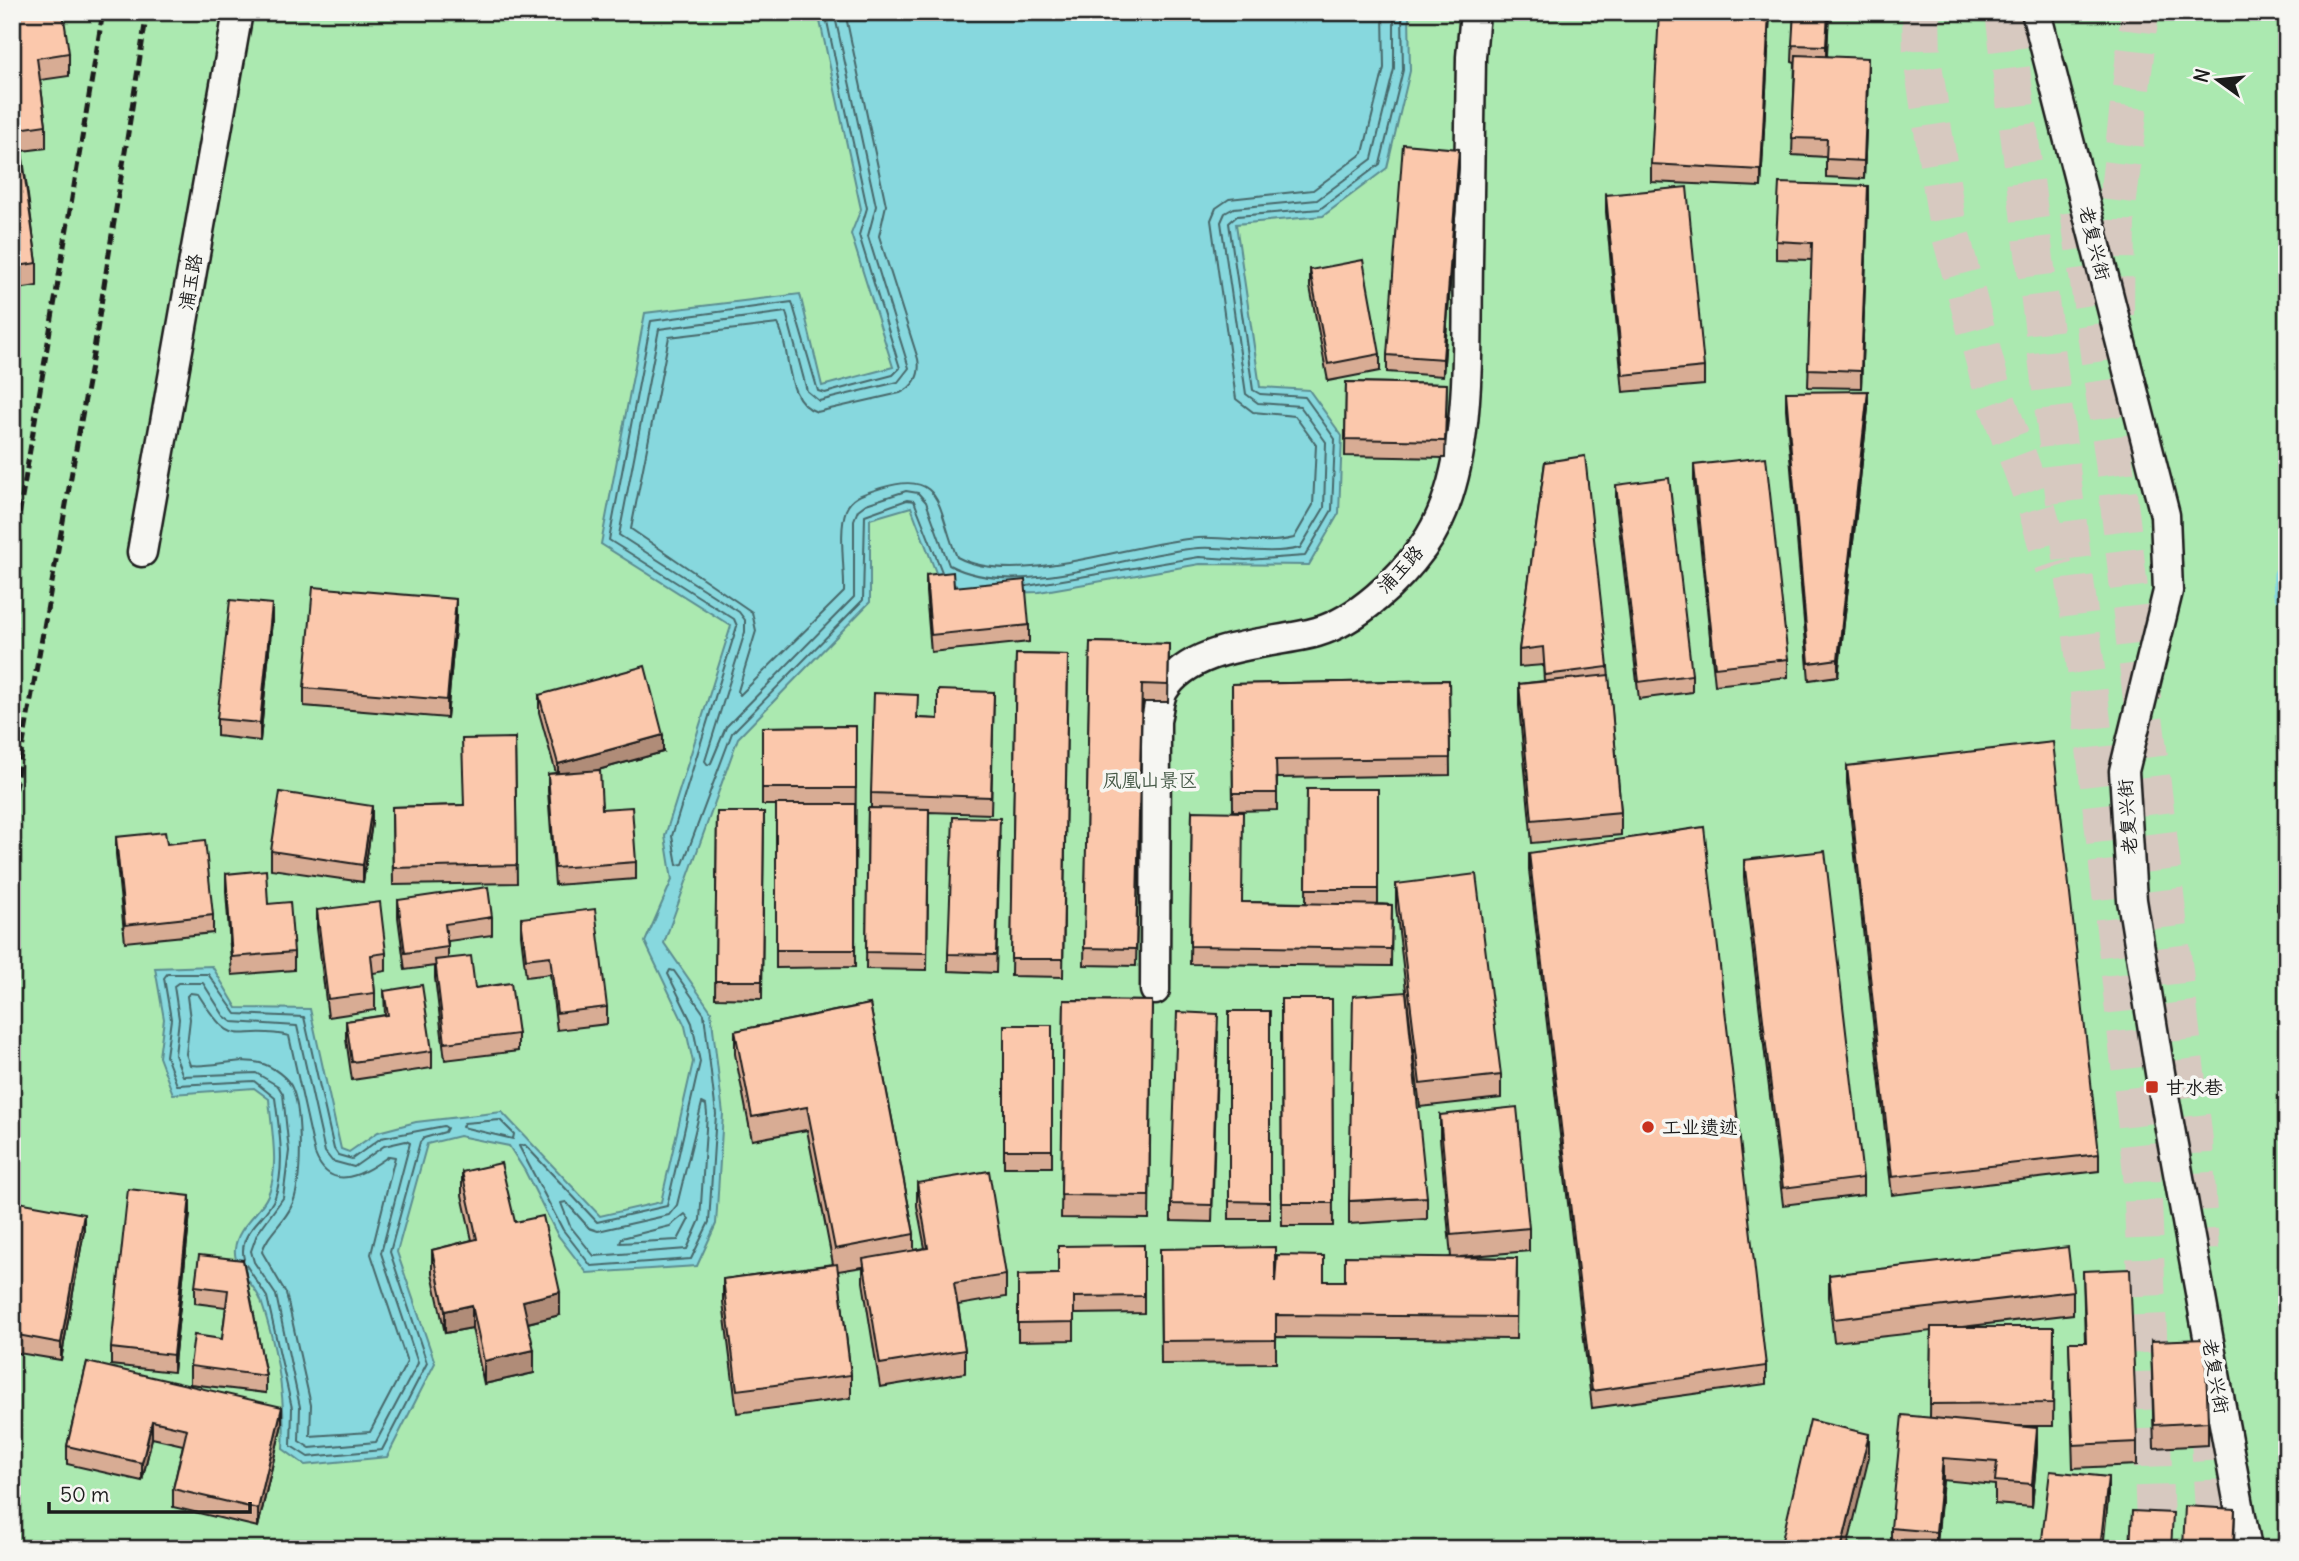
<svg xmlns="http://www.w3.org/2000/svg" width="2299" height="1561" viewBox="0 0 2299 1561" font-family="Delius,'LXGW WenKai TC',sans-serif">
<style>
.green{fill:#abe9b0;stroke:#648266;stroke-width:2}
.water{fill:#87d8de;stroke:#5c8d90;stroke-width:2}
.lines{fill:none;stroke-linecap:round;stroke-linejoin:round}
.shore{stroke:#47676a;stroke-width:2}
.canal{stroke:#87d8de;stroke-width:28}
.highway-tunnel{stroke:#d7c9c0;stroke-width:38;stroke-dasharray:38 19;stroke-linecap:butt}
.street-casing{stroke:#1c1c1c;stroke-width:33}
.street{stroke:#f6f6f2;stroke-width:28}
.rail{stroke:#1c1c1c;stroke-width:5;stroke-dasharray:10 5;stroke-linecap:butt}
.wall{fill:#d8ac94;stroke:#1c1c1c;stroke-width:2}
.shaded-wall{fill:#b08c78;stroke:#1c1c1c;stroke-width:2}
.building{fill:#fbc8ac;stroke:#1c1c1c;stroke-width:2}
.poi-dot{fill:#c8321e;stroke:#f6f6f2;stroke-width:2.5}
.labels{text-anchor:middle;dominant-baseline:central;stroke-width:7;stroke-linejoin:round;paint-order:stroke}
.street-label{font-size:19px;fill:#1c1c1c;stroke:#f6f6f2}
.park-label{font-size:19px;fill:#475a48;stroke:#f6f6f2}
.poi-label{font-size:19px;fill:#1c1c1c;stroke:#f6f6f2;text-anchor:start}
</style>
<rect width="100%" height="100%" fill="#f8e8dd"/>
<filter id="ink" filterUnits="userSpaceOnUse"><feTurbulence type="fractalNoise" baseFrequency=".0143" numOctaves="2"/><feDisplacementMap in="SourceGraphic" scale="14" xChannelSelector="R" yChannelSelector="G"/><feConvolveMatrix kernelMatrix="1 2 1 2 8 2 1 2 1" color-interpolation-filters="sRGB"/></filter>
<g filter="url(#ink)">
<!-- green -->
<rect class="green" x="12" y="12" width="2275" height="1537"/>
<!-- water -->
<path class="water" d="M818 12H1409L1410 71 1387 168 1323 216 1236 224 1260 387 1309 390 1342 436 1339 513 1309 565 1200 564 1039 592 977 594 938 578 911 507 870 519V602L738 738 664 943 711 1011 723 1114 716 1224 697 1266 587 1273 557 1234 525 1171 509 1146 459 1136 427 1144 397 1252 435 1363 387 1457 305 1465 283 1449C286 1400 277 1348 261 1301 255 1284 233 1270 235 1249 237 1226 260 1214 268 1195 280 1168 271 1127 269 1099L254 1088 173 1094 159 1057 164 1019 155 968 212 966 237 1008 310 1009 341 1149 349 1152 378 1132 416 1122 502 1112 600 1216 661 1202 693 1062 685 1026 645 942 672 880 665 836 731 626 601 544 645 313 800 294 822 386 893 367 851 234 861 209Z"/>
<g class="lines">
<!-- shore -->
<g class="shore">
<path d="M825 12 867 208 859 235 900 368 893 375 825 393 818 391 792 302 651 321 609 540 734 619 737 626 672 836 677 865 683 864 732 733 863 600 865 515 907 500 914 501 942 572"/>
<path d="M834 12 876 206 868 236 909 368 898 382 819 401 807 391 786 312 659 329 619 535 739 612 745 620V632L705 761 708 765 711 763 726 727 854 597V520L858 510 866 504 906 491 918 493 926 502 949 565C1018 601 1124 554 1198 548 1231 546 1267 556 1300 548L1324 508 1326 442 1300 406 1258 403 1246 394 1221 222 1225 213 1234 208 1317 200 1372 159 1394 69V12"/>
<path d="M845 12 886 205 879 236 918 359C921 375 914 387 900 393L817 412C783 401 792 350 778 324L669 337 631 529 752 612 756 631 738 691 740 695 844 592C845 569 838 531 846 510 852 495 867 493 881 488 945 468 937 511 957 557 1017 589 1132 542 1198 538 1229 536 1263 546 1294 538L1313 505 1316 445 1295 416 1253 412 1236 399 1211 220 1216 208 1229 199 1313 190 1363 153 1384 68 1383 12"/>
<path d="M1027 586 1199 557 1246 560 1305 556 1332 510 1335 439 1305 397 1260 394 1253 390 1229 223 1237 216 1320 209 1380 164 1403 70 1402 12"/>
<path d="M670 970 674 971 704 1014 716 1114 709 1222 691 1259 591 1266 563 1230 519 1146 525 1145 597 1222 667 1206 700 1062 692 1023 668 974Z"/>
<path d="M178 983H203L224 1016 232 1022 297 1026 325 1152 332 1161 354 1167 384 1146 406 1141 410 1143 381 1253 418 1363 376 1442 310 1448 299 1441 300 1407 276 1295 254 1262 251 1251 257 1234 283 1198 289 1151 283 1094 278 1086 256 1073 183 1076 175 1055 179 1019 174 986Z"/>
<path d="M190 993 198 994C237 1056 233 1023 289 1036L315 1154C331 1196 366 1172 389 1156L395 1157 371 1254 407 1362 370 1432 310 1436 311 1405 286 1293 262 1252C267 1234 283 1224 291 1207 303 1184 302 1114 293 1090 289 1078 272 1066 260 1063 238 1057 213 1068 190 1065L186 1054 190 1019 187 996Z"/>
<path d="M702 1103 706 1105 707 1114 700 1220 687 1249 594 1256 570 1226 561 1203 566 1202 589 1228 598 1231 669 1215 677 1205Z"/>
<path d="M500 1120 514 1134 513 1139 462 1127 464 1123Z"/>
<path d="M685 1214 689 1219 678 1240 620 1243 622 1238 670 1226Z"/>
<path d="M244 1259C237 1231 267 1219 275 1197 286 1167 279 1128 275 1098L254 1081 177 1085 166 1056 171 1019 164 978 167 974H208L236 1014 304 1017 334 1149 338 1155 352 1159 381 1138 444 1126 447 1128 445 1132 424 1138 420 1142 390 1252 427 1363 382 1450 308 1457 291 1446 292 1408 267 1297 246 1265"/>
</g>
<!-- canal -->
<path class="canal" d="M2287 577V592"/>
<!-- highway-tunnel -->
<g class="highway-tunnel">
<path d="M1921 12 1922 58 1947 221 1991 385 2037 509 2054 568"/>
<path d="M2004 12 2088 685 2142 1173 2156 1549"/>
<path d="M2079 211 2114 461 2194 1141 2200 1250"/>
<path d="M2115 315 2116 216 2140 12"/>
<path d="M2206 1366 2216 1549"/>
</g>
<defs>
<g id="street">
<path d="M2036 12 2165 515 2168 591 2124 771 2132 900 2162 1085 2247 1549"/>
<path d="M142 552 238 12"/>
<path d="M1155 990 1156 721C1158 712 1159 699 1163 691 1192 643 1270 645 1317 632 1358 620 1399 580 1423 547 1475 476 1466 347 1468 263 1469 194 1470 126 1471 57L1475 12"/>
</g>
</defs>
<!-- street casing -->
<use href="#street" class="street-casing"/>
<!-- street -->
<use href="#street" class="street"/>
<!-- rail -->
<g class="rail">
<path d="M12 558 103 12"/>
<path d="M12 805 94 349 147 12"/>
</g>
</g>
<!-- wall -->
<g class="wall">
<path d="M12 12 69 53V76L40 80 46 125V148L22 151 37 263V286L12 290V109L17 108 12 76Z"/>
<path d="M1770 12 1761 187 1651 182V164Z"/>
<path d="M1794 12H1829L1827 56 1868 76 1864 179 1826 177V157L1792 155 1795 63 1792 62Z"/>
<path d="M1459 166 1443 376 1387 372V355Z"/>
<path d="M1606 195 1704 367V385L1623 392 1606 212Z"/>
<path d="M1868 203 1861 388 1808 387 1812 260 1776 259V241Z"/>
<path d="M1310 270 1380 354V371L1328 381 1310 287Z"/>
<path d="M1346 382 1447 384 1445 458 1345 456Z"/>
<path d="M1786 392 1868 408 1838 676 1809 680 1786 409Z"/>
<path d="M1545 462 1608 667 1621 812V835L1532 843 1519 706V684L1544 681 1543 665 1519 667V650Z"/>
<path d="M1694 465 1788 659V677L1715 685 1694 483Z"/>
<path d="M1616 485 1692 675V692L1639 699 1616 502Z"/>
<path d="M926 575 954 587 1029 625V642L931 652 926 592Z"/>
<path d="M456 617 447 718 304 706V688Z"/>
<path d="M272 621 260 741 217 736V719Z"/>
<path d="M1090 642 1169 644 1168 702H1142L1136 966 1084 965Z"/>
<path d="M1016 654 1068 655 1063 977 1011 976Z"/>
<path d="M1449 680 1450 775 1277 778V810L1233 811 1232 684Z"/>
<path d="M994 692 991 814 929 812 927 970 866 969 868 808H871V793L918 718 938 719Z"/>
<path d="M539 695 663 752 598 770 602 809 636 862V879L555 885 548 791V774L556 773 539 712Z"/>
<path d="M856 726 855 967 776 968V805H762V727Z"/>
<path d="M515 738 517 883 393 885 392 807 463 805Z"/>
<path d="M1847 766 2099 1154V1171L1892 1195 1847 783Z"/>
<path d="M1307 789H1378V904L1392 905 1391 966 1190 964 1192 811 1242 902 1306 903Z"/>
<path d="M717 812H764L762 999 715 998Z"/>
<path d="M372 823 363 882 271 869V851Z"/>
<path d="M1000 836 996 973 948 971V954Z"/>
<path d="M116 837 167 844 213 915V933L125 942 116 854Z"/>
<path d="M1529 853 1766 1366V1384L1592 1408 1529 870Z"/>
<path d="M1744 860 1863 1178V1195L1783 1205 1744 878Z"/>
<path d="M226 874 268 904 294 952V970L232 975 226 891Z"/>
<path d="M1396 884 1501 1075V1098L1420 1107 1396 907Z"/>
<path d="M398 900 492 917V935L448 941V959L518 1034V1051L445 1060 435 978V966L405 970 398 917Z"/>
<path d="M2287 900 2284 916 2277 910V904Z"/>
<path d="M317 910 386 953V971L373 973 375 993V1010L328 1017 317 928Z"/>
<path d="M521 918 607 1007V1024L557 1030 550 974 526 977 521 935Z"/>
<path d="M384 991 432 1051V1068L352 1080 346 1039V1021L385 1015Z"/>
<path d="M1281 999H1332L1333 1226H1282Z"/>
<path d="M1064 1000 1152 1001 1149 1219 1061 1218Z"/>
<path d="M870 1004 914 1234V1250L925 1248 917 1206V1183L1006 1275V1297L958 1305 965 1350V1373L880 1387 863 1282V1267L838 1271 851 1375V1398L737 1413 723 1302V1279L833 1264 807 1130 752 1140 735 1054V1031Z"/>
<rect x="1229" y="1011" width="41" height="208"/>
<rect x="1004" y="1025" width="48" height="142"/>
<path d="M1218 1031 1212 1222 1171 1221V1204Z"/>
<path d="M1440 1115 1529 1228V1251L1460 1257 1517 1258 1516 1339 1276 1337V1363L1161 1364 1160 1249 1275 1282 1345 1281 1451 1257 1440 1138Z"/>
<path d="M462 1172 560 1315 528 1323 534 1373 484 1384 472 1328 445 1333 432 1273V1250L472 1240 462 1195Z"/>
<path d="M1427 1197V1219L1349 1224V1201Z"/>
<path d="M12 1205 84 1231 61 1360 12 1352Z"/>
<path d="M190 1213 173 1372 111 1365V1348Z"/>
<path d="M1144 1245V1313L1074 1314V1340L1018 1341V1275L1058 1274Z"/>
<path d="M243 1260 266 1376V1393L190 1384V1366L222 1339 226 1307 195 1303V1286Z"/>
<path d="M2083 1271 2137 1442V1465L2073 1468 2069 1342H2085Z"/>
<path d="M1829 1275 2073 1291V1314L1962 1327H2054L2053 1426H2013L2037 1451 2032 1507 1995 1504V1485L1943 1480 1937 1545 1966 1549H1891V1528L1930 1418 1931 1331 1834 1342 1829 1297Z"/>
<path d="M2151 1341 2208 1422V1445L2154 1448Z"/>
<path d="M87 1362 282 1424 258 1527 173 1507V1489L183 1445 152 1438 142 1481 67 1464V1446Z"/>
</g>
<!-- shaded-wall -->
<g class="shaded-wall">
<path d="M1769 12H1770L1761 187V170Z"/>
<path d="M1828 12H1829L1826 64V46Z"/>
<path d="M1868 58V76L1864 179V161Z"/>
<path d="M1459 149V166L1443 376V359Z"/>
<path d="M1868 186V203L1861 388V371Z"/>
<path d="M1868 391V408L1838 676V659Z"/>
<path d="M456 599V617L447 718V700Z"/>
<path d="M272 604V621L260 741V723Z"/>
<path d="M663 735V752L558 781V764Z"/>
<path d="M372 806V823L363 882V865Z"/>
<path d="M2287 907V912L2284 916V910Z"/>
<path d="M190 1196V1213L173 1372V1355Z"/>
<path d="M84 1214V1231L61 1360V1343Z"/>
<path d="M560 1292V1315L523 1324V1301Z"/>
<path d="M472 1305V1328L445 1333V1311Z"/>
<path d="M534 1350V1373L484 1384V1361Z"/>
<path d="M282 1407V1424L258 1527V1509Z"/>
<path d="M152 1421V1438L142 1481V1463Z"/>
<path d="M2037 1428V1451L2032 1507V1484Z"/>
<path d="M1869 1434V1457L1847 1549H1841Z"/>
<path d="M1943 1458V1480L1936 1549V1532Z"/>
<path d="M2108 1477V1500L2103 1549H2100Z"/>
<path d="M2235 1509 2234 1549H2233Z"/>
</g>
<!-- building -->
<g class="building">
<path d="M12 12H63L69 53 37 58 46 125 18 129 37 263 12 267V109L20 108 12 53Z"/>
<path d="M1659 12H1769L1761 170 1651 164Z"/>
<path d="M1794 12H1828L1826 46 1792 45Z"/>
<path d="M1796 55 1868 58 1864 161 1826 159 1827 139 1792 138Z"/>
<path d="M1403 144 1459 149 1443 359 1387 355Z"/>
<path d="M1779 183 1868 186 1861 371 1808 369 1812 243 1776 241Z"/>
<path d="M1687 187 1704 367 1623 375 1606 195Z"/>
<path d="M1363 260 1380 354 1328 364 1310 270Z"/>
<path d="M1346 382 1447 384 1445 441 1345 439Z"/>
<path d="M1868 391 1838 659 1809 663 1786 392Z"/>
<path d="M1585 456 1608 667 1545 675 1543 647 1519 650 1545 462Z"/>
<path d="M1766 457 1788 659 1715 667 1694 465Z"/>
<path d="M1669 478 1692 675 1639 682 1616 485Z"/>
<path d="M953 572 954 587 1025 580 1029 625 931 635 926 575Z"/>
<path d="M313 587 456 599 447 700 304 688Z"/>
<path d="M230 600 272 604 260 723 217 719Z"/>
<path d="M1090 642 1169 644 1168 685 1142 684 1136 949 1084 948Z"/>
<path d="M1016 654 1068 655 1063 959H1011Z"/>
<path d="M645 666 663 735 558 764 539 695Z"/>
<path d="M1609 675 1621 812 1532 820 1519 684Z"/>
<path d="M1449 680 1450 758 1276 760 1277 793H1233L1232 684Z"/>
<path d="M938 690 994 692 991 797 871 793 874 693 918 695 917 718 938 719Z"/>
<path d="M856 726V788H762V727Z"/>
<path d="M515 738 517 865 393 868 392 807 464 805 462 739Z"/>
<path d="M2053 742 2099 1154 1892 1177 1847 766Z"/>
<path d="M600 770 602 809 632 807 636 862 555 868 548 774Z"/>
<path d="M1307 789H1378V889H1306Z"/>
<path d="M280 792 372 806 363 865 271 851Z"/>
<rect x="776" y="804" width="79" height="146"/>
<path d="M868 808 929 809 927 953 866 952Z"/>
<path d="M1192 811 1243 812 1242 902 1392 905 1391 949 1190 946Z"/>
<path d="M717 812H764L762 981H715Z"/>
<path d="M953 817 1000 818 996 955 948 954Z"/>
<path d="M1704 827 1766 1366 1592 1391 1529 853Z"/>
<path d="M165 832 167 844 205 840 213 915 125 925 116 837Z"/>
<path d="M1825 851 1863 1178 1783 1188 1744 860Z"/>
<path d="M266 870 268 904 290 902 294 952 232 957 226 874Z"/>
<path d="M1476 874 1501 1075 1420 1084 1396 884Z"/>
<path d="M488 887 492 917 445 924 448 947 405 953 398 900Z"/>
<path d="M2283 896 2287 900V907L2284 910 2277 904Z"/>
<path d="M380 902 386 953 371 955 375 993 328 999 317 910Z"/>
<path d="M595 909 607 1007 557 1013 550 956 526 959 521 918Z"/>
<path d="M471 956 475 988 511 983 518 1034 445 1043 435 960Z"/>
<path d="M422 985 432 1051 352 1062 346 1021 388 1015 384 991Z"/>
<path d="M1406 992 1427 1197 1349 1201 1353 996Z"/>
<path d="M1281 999H1332L1333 1203H1282Z"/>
<path d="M1064 1000 1152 1001 1149 1196 1061 1195Z"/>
<path d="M870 1004 914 1234 835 1249 807 1107 752 1117 735 1031Z"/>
<path d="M1229 1011H1270V1202L1229 1201Z"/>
<path d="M1177 1012 1218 1014 1212 1205 1171 1204Z"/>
<rect x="1004" y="1025" width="48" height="125"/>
<path d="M1517 1107 1529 1228 1451 1235 1440 1115Z"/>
<path d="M501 1163 515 1222 543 1216 560 1292 523 1301 534 1350 484 1361 472 1305 445 1311 432 1250 477 1239 462 1172Z"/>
<path d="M989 1171 1006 1275 954 1283 965 1350 880 1364 863 1259 928 1248 917 1183Z"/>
<path d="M128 1189 190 1196 173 1355 111 1348Z"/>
<path d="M13 1201 84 1214 61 1343 12 1334Z"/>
<path d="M1144 1245V1296L1074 1297V1322L1018 1323V1275L1058 1274V1246Z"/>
<path d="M1275 1247V1282L1277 1255 1324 1256V1281H1345V1256L1517 1258 1516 1317 1276 1315V1340L1161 1341 1160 1249Z"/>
<path d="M2068 1247 2073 1291 1834 1319 1829 1275Z"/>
<path d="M199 1255 243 1260 266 1376 190 1366 194 1335 222 1339 228 1290 195 1286Z"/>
<path d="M837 1264 851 1375 737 1390 723 1279Z"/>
<path d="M2130 1269 2137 1442 2073 1445 2069 1342H2086L2083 1271Z"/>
<path d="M1931 1327H2054L2053 1403 1930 1404Z"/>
<path d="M2205 1339 2208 1422 2154 1425 2151 1341Z"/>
<path d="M87 1362 282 1407 258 1509 173 1489 187 1429 152 1421 142 1463 67 1446Z"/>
<path d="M1902 1415 2037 1428 2032 1484 1995 1481 1997 1462 1943 1458 1936 1532 1891 1528Z"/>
<path d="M1810 1420 1869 1434 1841 1549H1780Z"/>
<path d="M2050 1471 2108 1477 2100 1549H2051L2041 1548Z"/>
<path d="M2185 1506 2235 1509 2233 1549H2183Z"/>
<path d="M2132 1511 2173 1513 2171 1549H2130Z"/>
<path d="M1929 1544 1966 1548V1549H1929Z"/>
</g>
</g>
<!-- markers -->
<g class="poi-dot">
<rect x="2145" y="1080" width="14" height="14" rx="3.5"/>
<circle cx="1648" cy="1127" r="7"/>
</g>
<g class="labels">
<!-- street labels -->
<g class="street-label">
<text transform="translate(2095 243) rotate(76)">老复兴街</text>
<text transform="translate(190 282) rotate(-80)">浦玉路</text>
<text transform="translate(1400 569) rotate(-47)">浦玉路</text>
<text transform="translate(2127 817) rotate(-94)">老复兴街</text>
<text transform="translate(2216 1376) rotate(80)">老复兴街</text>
</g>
<!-- park labels -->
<g class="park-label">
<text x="1150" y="780">凤凰山景区</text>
</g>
<!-- poi labels -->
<g class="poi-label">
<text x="2166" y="1087">甘水巷</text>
<text x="1662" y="1127">工业遗迹</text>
</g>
</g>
<!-- margin -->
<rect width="2299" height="1561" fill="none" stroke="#f6f6f2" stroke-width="42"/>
<rect x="21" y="21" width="2257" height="1519" fill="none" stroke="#1c1c1c" stroke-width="2.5" filter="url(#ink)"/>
<!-- north arrow -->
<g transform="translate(2218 80) rotate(285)" stroke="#f6f6f2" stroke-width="5" paint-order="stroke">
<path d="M0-5L12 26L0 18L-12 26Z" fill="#1c1c1c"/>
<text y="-10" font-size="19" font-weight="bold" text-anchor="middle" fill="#1c1c1c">N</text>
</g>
<!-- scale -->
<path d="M49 1502v10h201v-10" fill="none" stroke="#1c1c1c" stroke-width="3.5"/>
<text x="60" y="1502" font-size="21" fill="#1c1c1c" stroke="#f6f6f2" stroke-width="5" paint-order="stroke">50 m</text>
</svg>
